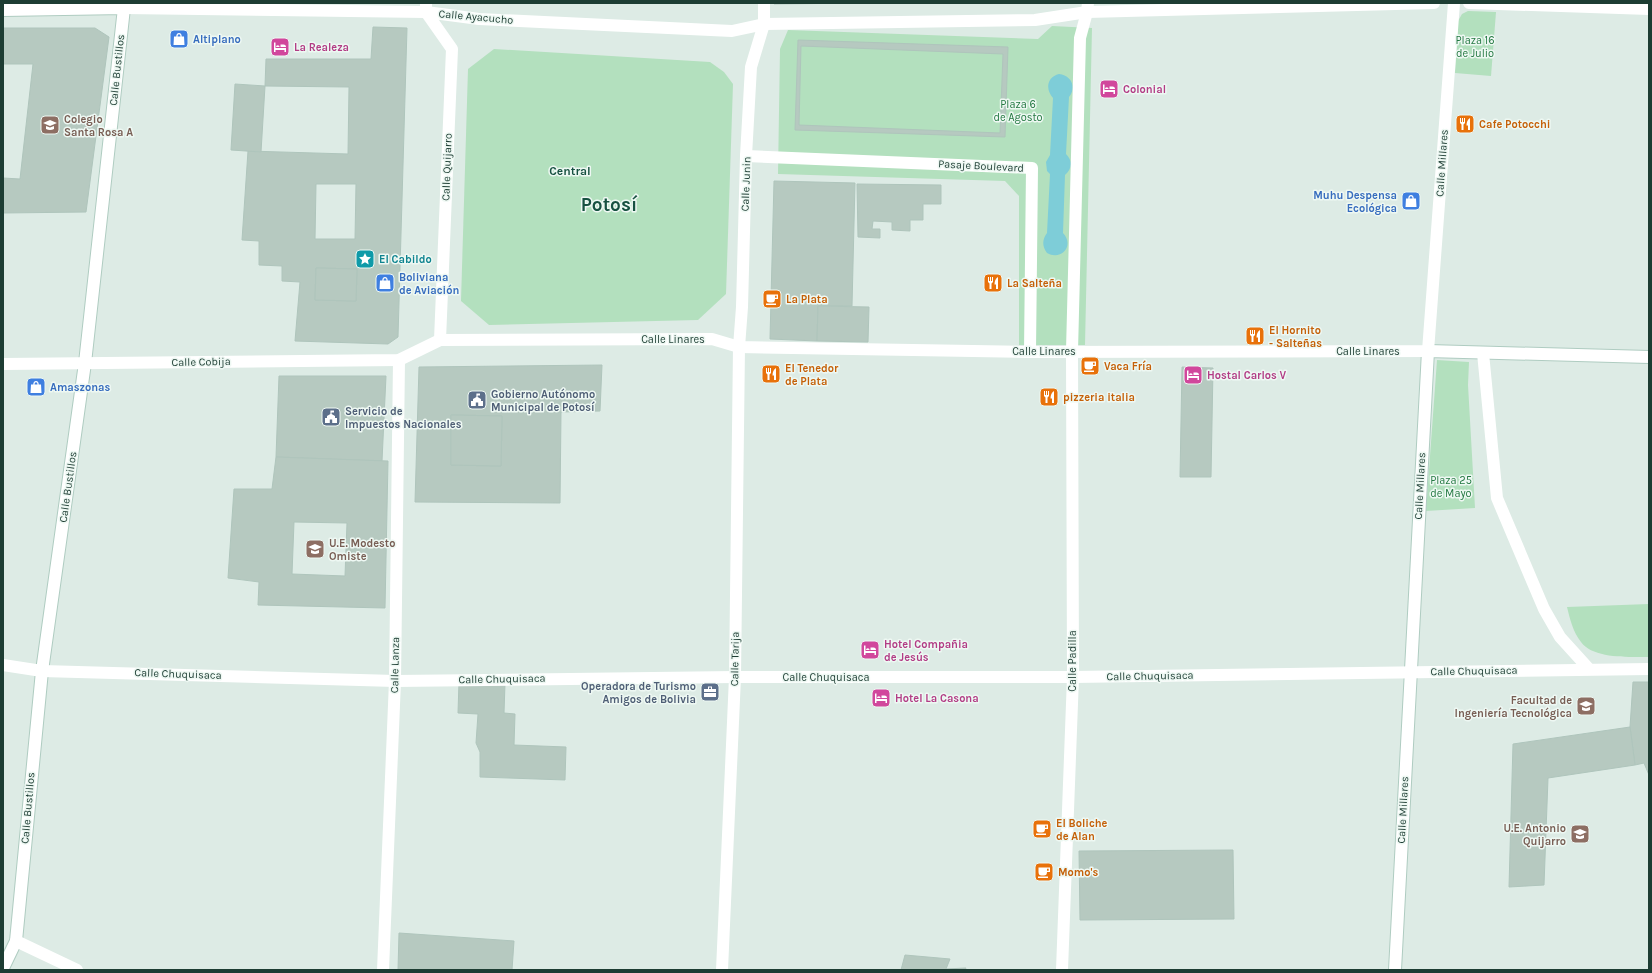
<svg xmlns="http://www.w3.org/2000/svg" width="1652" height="973" viewBox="0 0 1652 973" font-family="Karla,sans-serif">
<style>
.green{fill:#b3e0be}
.water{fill:#7ecdd8}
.building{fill:#b6c9c0;stroke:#afc5bc;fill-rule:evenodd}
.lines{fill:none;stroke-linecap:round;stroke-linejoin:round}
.secondary-casing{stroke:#afccc1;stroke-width:14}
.service{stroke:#fff;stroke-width:12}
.pedestrian{stroke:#fff;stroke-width:12}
.minor{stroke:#fff;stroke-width:12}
.secondary{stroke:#fff;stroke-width:12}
.labels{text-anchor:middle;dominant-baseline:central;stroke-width:3;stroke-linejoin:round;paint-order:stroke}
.street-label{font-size:11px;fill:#1d3d33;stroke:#eef8f3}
.shop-label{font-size:11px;font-weight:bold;fill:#366cbe;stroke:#eef8f3;text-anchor:start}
.park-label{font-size:11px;fill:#237841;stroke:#eef8f3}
.hotel-label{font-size:11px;font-weight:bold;fill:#b23c85;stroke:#eef8f3;text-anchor:start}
.education-label{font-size:11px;font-weight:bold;fill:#785e54;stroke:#eef8f3;text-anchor:start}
.food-label{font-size:11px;font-weight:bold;fill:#c56008;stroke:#eef8f3;text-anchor:start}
.culture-label{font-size:11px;font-weight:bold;fill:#0d838f;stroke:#eef8f3;text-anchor:start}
.service-label{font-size:11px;font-weight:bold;fill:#4e5e75;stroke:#eef8f3;text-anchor:start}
.neighbourhood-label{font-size:12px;font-weight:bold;fill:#175141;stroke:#eef8f3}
.town-label{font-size:19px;font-weight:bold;fill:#175141;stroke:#eef8f3}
</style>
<rect width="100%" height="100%" fill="#ddebe5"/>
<!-- green -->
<g class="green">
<path d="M1468 11 1496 12 1491 76 1455 73 1458 21 1462 14Z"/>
<path d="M1052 26 1092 28 1085 345H1019V196L1005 181 778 174 780 49 788 30 1038 39Z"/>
<path d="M494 49 710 62 724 72 733 84 726 294 698 320 489 325 461 301 468 69Z"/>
<path d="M1437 360 1469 362 1468 385 1475 508 1426 511Z"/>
<path d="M1649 604V657C1630 657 1593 659 1581 642 1573 632 1570 619 1567 607Z"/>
</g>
<!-- water -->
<path class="water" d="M1059 74C1071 75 1077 87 1069 97L1066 154C1073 161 1072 169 1065 175L1063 233C1075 246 1061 261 1047 253 1042 246 1042 240 1047 233L1050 174 1047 171 1046 162 1050 155 1053 98C1045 89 1047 77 1059 74Z"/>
<!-- building -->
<g class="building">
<path d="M774 3H861L774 4Z"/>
<path d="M373 27 407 28 398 337 388 344 295 341 300 282 282 281V266L259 265V241L242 240 248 151 348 154 349 87 265 86 266 59H371ZM316 184H356L355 239H315ZM316 268 357 269 356 301 315 300Z"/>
<path d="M3 28H95L109 37 86 212 3 213V178L20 179 33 64H3Z"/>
<path d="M798 40 1008 47 1005 137 795 130ZM801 46 1003 54 1000 133 799 125Z"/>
<path d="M235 84 265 86 261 152 231 150Z"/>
<path d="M774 181 855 183 852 306H818L817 341 770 339Z"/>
<path d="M857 184 941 185V204H923V220H910V231L892 230V222L873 221 872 229H880V238L858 237Z"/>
<path d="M316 268 357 269 356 301 315 300Z"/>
<path d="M818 306 869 307 868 342 817 341Z"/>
<path d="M602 365 600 411 561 412 560 503 415 502 419 367ZM451 415 502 416 501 466 451 465Z"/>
<path d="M1182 367 1213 368 1211 477H1180Z"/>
<path d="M279 376H386L382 461 276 457Z"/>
<path d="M451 415 502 416 501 466 451 465Z"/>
<path d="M276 457 388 461 385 608 258 605 259 582 228 578 234 489H272ZM294 522 347 523 345 576 292 574Z"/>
<path d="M459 682 505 683 504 713 515 714 514 745 566 747 565 780 480 777V752L476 743 478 714 458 713Z"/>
<path d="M1633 682H1649V775L1644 763 1635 765 1630 727Z"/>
<path d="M1630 727 1635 765 1548 778 1544 885 1509 887 1513 744Z"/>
<path d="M1233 850 1234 919 1080 920 1079 851Z"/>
<path d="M399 933 514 941 512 970H398Z"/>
<path d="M905 955 950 959 946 969 966 968 965 970H901Z"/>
</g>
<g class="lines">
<defs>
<g id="secondary">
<path d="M3 10 124 8 85 363 42 671 16 941 3 968"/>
<path d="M1395 970 1428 351 1649 357"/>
</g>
</defs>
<!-- secondary casing -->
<use href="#secondary" class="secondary-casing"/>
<!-- service -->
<path class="service" d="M16 941 77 970"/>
<!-- pedestrian -->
<g class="pedestrian">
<path d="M764 24V3"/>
<path d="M746 156 1032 168 1030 352"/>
<path d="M3 665 42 671"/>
<path d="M735 677 739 347"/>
<path d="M1062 970 1073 677 1072 351 1080 38 1087 12 1088 3"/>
</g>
<!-- minor -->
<g class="minor">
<path d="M124 3V8L426 12 479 19 732 31 764 24 1035 20 1087 12 1434 3"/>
<path d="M426 3V12L452 49 440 340"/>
<path d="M1469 3 1649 9"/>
<path d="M739 347 742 307 746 156 751 67 764 24"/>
<path d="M1483 353 1497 498 1544 609 1560 637 1589 669"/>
<path d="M3 364 399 360 440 340 712 339 739 347 1030 352 1428 351 1454 3"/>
<path d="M42 671 395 681 735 677H1073L1649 669"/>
<path d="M383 970 395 681 399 360"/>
<path d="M722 970 735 677"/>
</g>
<!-- secondary -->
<use href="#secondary" class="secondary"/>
</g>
<!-- icons -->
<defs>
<symbol id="shop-square" viewBox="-11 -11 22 22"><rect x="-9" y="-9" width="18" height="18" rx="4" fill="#3f7fe0" stroke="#eef8f3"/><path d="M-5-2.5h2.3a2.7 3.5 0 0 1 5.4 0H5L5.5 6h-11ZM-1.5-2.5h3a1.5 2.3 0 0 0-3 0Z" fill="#fff"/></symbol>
<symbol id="hotel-square" viewBox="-11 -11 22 22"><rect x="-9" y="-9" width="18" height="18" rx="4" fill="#d1479c" stroke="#eef8f3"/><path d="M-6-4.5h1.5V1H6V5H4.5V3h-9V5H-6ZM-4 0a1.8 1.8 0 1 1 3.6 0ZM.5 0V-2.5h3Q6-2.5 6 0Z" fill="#fff"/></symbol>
<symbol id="restaurant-square" viewBox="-11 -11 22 22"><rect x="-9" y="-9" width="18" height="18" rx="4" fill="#e8710a" stroke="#eef8f3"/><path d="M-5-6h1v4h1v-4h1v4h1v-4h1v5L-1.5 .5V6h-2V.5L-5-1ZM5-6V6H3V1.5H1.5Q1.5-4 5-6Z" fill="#fff"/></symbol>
<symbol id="school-square" viewBox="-11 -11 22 22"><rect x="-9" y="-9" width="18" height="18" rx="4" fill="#8d6e63" stroke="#eef8f3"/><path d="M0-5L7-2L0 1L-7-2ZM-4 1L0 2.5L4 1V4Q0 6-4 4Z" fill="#fff"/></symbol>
<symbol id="sight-square" viewBox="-11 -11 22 22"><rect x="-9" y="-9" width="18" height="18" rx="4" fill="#0f9aa8" stroke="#eef8f3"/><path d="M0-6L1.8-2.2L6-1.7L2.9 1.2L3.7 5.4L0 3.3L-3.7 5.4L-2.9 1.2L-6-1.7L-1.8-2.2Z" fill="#fff"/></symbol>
<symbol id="cafe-square" viewBox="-11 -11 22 22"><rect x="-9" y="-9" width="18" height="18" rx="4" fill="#e8710a" stroke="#eef8f3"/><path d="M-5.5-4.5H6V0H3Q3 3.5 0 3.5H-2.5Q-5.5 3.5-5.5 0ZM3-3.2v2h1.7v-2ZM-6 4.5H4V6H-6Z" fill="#fff"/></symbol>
<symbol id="civic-square" viewBox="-11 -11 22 22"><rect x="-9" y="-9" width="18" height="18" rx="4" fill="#5c6f8a" stroke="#eef8f3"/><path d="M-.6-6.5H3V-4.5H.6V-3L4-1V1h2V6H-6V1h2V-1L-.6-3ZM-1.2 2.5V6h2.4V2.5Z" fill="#fff"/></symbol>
<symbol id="office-square" viewBox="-11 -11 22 22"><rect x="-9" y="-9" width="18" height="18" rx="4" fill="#5c6f8a" stroke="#eef8f3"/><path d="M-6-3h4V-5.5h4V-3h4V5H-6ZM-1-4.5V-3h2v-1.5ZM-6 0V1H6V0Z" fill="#fff"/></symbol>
<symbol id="university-square" viewBox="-11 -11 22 22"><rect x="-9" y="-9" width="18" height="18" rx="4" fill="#8d6e63" stroke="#eef8f3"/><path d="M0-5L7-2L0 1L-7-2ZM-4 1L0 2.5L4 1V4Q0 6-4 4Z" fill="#fff"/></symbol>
</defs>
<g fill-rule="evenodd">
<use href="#shop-square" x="168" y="28" width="22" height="22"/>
<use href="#hotel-square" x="269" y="36" width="22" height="22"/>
<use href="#hotel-square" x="1098" y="78" width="22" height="22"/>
<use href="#restaurant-square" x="1454" y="113" width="22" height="22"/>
<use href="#school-square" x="39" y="114" width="22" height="22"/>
<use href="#shop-square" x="1400" y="190" width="22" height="22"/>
<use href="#sight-square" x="354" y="248" width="22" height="22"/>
<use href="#shop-square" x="374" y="272" width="22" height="22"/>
<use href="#restaurant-square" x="982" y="272" width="22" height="22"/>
<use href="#cafe-square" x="761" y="288" width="22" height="22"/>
<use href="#restaurant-square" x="1244" y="325" width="22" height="22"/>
<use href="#cafe-square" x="1079" y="355" width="22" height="22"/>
<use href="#restaurant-square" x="760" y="363" width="22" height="22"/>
<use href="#hotel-square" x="1182" y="364" width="22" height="22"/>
<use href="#shop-square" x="25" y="376" width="22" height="22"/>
<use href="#restaurant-square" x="1038" y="386" width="22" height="22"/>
<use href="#civic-square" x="466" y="389" width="22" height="22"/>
<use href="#civic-square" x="320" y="406" width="22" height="22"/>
<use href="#school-square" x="304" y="538" width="22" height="22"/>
<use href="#hotel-square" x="859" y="639" width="22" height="22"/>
<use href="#office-square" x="699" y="681" width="22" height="22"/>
<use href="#hotel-square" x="870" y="687" width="22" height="22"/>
<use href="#university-square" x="1575" y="695" width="22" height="22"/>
<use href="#cafe-square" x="1031" y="818" width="22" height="22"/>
<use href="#school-square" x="1569" y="823" width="22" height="22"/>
<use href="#cafe-square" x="1033" y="861" width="22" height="22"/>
</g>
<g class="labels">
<!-- street labels -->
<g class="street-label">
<text transform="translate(476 17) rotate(5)">Calle Ayacucho</text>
<text transform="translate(117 70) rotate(-84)">Calle Bustillos</text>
<text transform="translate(1442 163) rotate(-86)">Calle Millares</text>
<text transform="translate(981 166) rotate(3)">Pasaje Boulevard</text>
<text transform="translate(447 167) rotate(-88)">Calle Quijarro</text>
<text transform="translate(746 184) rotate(-88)">Calle Junin</text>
<text x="673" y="339">Calle Linares</text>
<text x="1044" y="351">Calle Linares</text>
<text x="1368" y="351">Calle Linares</text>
<text transform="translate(201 362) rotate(-1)">Calle Cobija</text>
<text transform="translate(1420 486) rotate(-87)">Calle Millares</text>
<text transform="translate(68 487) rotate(-82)">Calle Bustillos</text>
<text transform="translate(735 659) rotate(-89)">Calle Tarija</text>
<text transform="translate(1072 661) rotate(-90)">Calle Padilla</text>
<text transform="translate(395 665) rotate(-89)">Calle Lanza</text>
<text transform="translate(1474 671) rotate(-1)">Calle Chuquisaca</text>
<text transform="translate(178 674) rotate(2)">Calle Chuquisaca</text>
<text transform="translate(1150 676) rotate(-1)">Calle Chuquisaca</text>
<text x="826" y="677">Calle Chuquisaca</text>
<text transform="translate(502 679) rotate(-1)">Calle Chuquisaca</text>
<text transform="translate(28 808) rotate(-85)">Calle Bustillos</text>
<text transform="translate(1403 810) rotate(-87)">Calle Millares</text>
</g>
<!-- shop labels -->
<g class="shop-label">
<text x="193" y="39">Altiplano</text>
<text x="1397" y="195" text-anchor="end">Muhu Despensa<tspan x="1397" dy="13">Ecológica</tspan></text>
<text x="399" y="277">Boliviana<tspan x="399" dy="13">de Aviación</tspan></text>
<text x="50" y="387">Amaszonas</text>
</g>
<!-- park labels -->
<g class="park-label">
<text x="1475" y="40">Plaza 16<tspan x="1475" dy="13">de Julio</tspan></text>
<text x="1018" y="104">Plaza 6<tspan x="1018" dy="13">de Agosto</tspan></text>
<text x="1451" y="480">Plaza 25<tspan x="1451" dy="13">de Mayo</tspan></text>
</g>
<!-- hotel labels -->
<g class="hotel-label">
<text x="294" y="47">La Realeza</text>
<text x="1123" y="89">Colonial</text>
<text x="1207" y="375">Hostal Carlos V</text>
<text x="884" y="644">Hotel Compañia<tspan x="884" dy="13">de Jesús</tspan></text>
<text x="895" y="698">Hotel La Casona</text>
</g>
<!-- education labels -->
<g class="education-label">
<text x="64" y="119">Colegio<tspan x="64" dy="13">Santa Rosa A</tspan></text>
<text x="329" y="543">U.E. Modesto<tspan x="329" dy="13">Omiste</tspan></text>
<text x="1572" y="700" text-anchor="end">Facultad de<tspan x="1572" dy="13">Ingeniería Tecnológica</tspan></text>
<text x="1566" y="828" text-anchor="end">U.E. Antonio<tspan x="1566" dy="13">Quijarro</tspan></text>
</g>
<!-- food labels -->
<g class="food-label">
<text x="1479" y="124">Cafe Potocchi</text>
<text x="1007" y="283">La Salteña</text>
<text x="786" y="299">La Plata</text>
<text x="1269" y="330">El Hornito<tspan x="1269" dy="13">- Salteñas</tspan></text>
<text x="1104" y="366">Vaca Fría</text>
<text x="785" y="368">El Tenedor<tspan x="785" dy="13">de Plata</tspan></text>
<text x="1063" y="397">pizzeria italia</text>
<text x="1056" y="823">El Boliche<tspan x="1056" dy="13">de Alan</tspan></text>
<text x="1058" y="872">Momo's</text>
</g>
<!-- culture labels -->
<g class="culture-label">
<text x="379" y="259">El Cabildo</text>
</g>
<!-- service labels -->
<g class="service-label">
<text x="491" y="394">Gobierno Autónomo<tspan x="491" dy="13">Municipal de Potosí</tspan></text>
<text x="345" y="411">Servicio de<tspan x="345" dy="13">Impuestos Nacionales</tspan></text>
<text x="696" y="686" text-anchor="end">Operadora de Turismo<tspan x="696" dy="13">Amigos de Bolivia</tspan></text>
</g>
<!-- neighbourhood labels -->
<g class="neighbourhood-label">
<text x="570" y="171">Central</text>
</g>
<!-- town labels -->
<g class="town-label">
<text x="609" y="205">Potosí</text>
</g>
</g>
<!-- border -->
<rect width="1652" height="973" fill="none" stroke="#1d3d33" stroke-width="8"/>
</svg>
